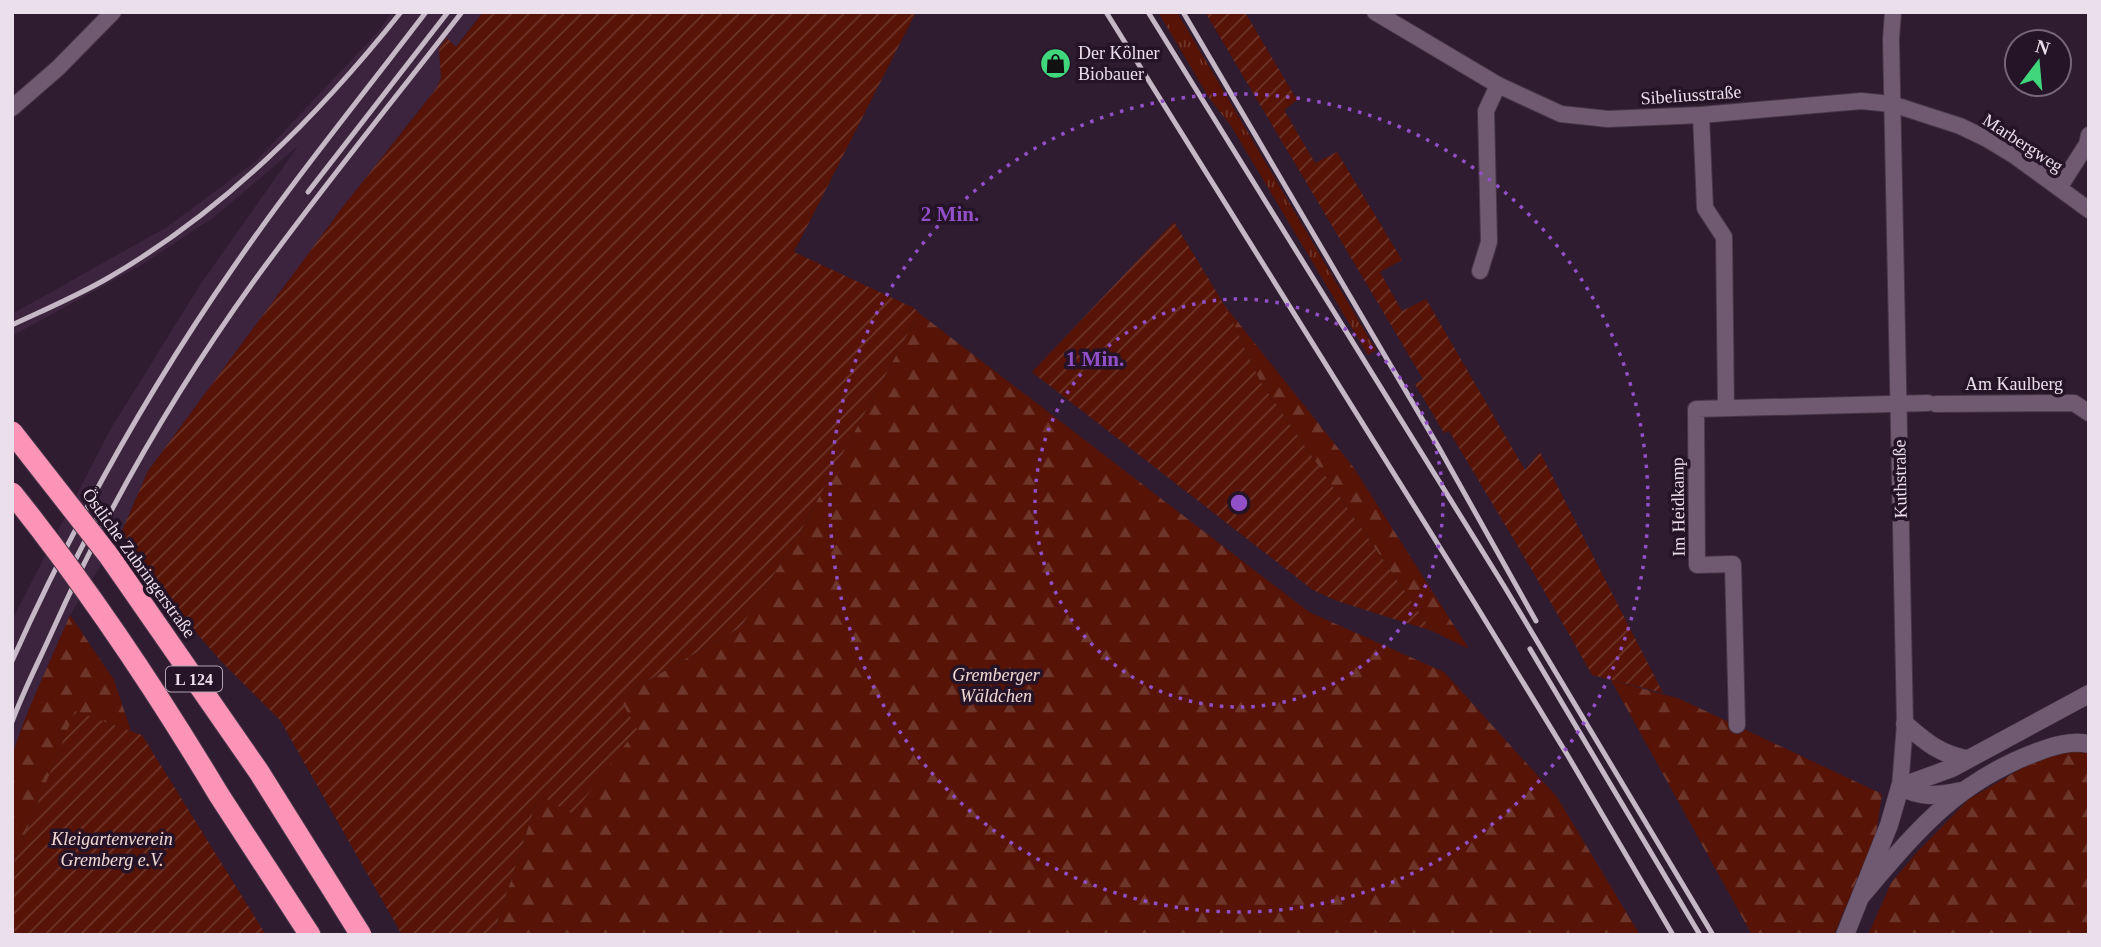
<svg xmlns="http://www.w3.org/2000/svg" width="2101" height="947" viewBox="0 0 2101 947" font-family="Georgia,serif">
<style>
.built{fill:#3c243e}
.grass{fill:url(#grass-tufts)}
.forest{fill:url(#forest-firs)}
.garden{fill:url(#garden-furrows)}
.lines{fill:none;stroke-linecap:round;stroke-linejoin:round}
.street-casing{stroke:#463647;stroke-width:18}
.secondary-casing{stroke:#463647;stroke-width:19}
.highway-casing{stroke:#463647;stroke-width:23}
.street{stroke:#705a71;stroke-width:16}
.secondary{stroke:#705a71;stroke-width:18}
.highway{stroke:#fc94b7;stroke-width:21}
.rail{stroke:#c5b7c6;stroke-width:5}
.highway-bridge-casing{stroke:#463647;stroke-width:23;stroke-linecap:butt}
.highway-bridge{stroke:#fc94b7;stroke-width:21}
.ring{fill:none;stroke:#9250c8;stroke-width:3.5;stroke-dasharray:3.5 7}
.labels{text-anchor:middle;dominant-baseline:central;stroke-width:7;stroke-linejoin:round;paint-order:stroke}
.shield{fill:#251327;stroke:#b0a2b1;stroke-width:2}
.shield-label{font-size:16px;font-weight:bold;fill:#ecdfec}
.poi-label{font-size:18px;fill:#ecdfec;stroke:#251327;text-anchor:start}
.street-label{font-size:18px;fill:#ecdfec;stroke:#251327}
.park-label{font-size:18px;font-style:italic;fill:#f2dad5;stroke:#251327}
.centre{fill:#9250c8;stroke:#251327;stroke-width:3.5}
.ring-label{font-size:21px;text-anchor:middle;font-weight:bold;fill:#9250c8;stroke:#251327;stroke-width:7;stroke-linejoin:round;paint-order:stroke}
</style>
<defs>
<pattern id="grass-tufts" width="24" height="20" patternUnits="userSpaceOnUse" patternTransform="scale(1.75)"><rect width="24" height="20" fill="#561306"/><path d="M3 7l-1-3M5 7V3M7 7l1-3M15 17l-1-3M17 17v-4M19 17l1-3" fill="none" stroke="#6e352a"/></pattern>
<pattern id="forest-firs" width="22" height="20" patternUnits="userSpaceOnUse" patternTransform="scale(1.75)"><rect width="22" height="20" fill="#561306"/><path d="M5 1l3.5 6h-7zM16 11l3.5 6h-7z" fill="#6e352a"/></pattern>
<pattern id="garden-furrows" width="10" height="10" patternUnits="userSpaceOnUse" patternTransform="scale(1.75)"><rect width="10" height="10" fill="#561306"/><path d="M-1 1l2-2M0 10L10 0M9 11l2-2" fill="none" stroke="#6e352a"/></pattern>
</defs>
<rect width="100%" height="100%" fill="#2f1c31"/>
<!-- built -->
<path class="built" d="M392 12H483L456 47 439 48 441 79 436 89 342 208 148 471 121 533 70 615 28 711 12 755V620L110 430 200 285 298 146 214 217 140 266 12 336V314L167 227 256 161 377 33Z"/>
<!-- grass -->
<path class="grass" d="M1158 12H1177L1376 350 1368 355 1231 126 1208 96Z"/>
<!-- forest -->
<g class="forest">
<path d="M1225 306 1354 468 1469 649 1432 631 1260 381Z"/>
<path d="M919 313 1309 612 1444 672 1557 797 1640 935H493L537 800 619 697 741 627 800 532Z"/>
<path d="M70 615 114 680 131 731 75 712 12 867V755L28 711Z"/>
<path d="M1611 680 1680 699 1882 794 1876 834 1834 935H1752Z"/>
<path d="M2062 752H2089V935H1868L1891 883 1917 852 1969 799 2029 764Z"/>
</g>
<!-- garden -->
<g class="garden">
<path d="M483 12H916L794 252 914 308 919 313 800 532 741 627 619 697 637 729 573 814 541 796 537 800 493 935H402L280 720 220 660 150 580 121 533 148 471 342 208 436 89 441 78 439 48 447 38 456 47Z"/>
<path d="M1205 12H1245L1297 100 1284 110 1315 163 1337 152 1402 260 1380 272 1402 311 1426 299 1525 470 1540 452 1663 693 1592 675C1546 592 1497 512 1449 431L1444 433 1415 384 1423 379Z"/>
<path d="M1174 222 1225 306 1260 381 1432 631 1337 601 1313 590 1032 372Z"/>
<path d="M75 711 142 735 266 935H12V867Z"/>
</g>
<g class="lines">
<defs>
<g id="street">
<path d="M1375 12 1498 85 1561 114 1608 119 1701 115 1861 101 1892 104 1960 126 1987 139 2015 156 2089 210"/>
<path d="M1893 12 1891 39 1905 724 1900 787"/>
<path d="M12 108 58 68 113 12"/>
<path d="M1701 115 1705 208 1724 237 1726 408"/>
<path d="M2059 188 2087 144 2089 135"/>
<path d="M1480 271 1489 242 1486 111 1498 85"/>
<path d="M1936 404 2074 403 2089 413"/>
<path d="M1737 725 1733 564 1697 565 1696 409 1928 403"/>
</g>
<g id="secondary">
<path d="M1905 724C1926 742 1938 753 1966 759"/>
<path d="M1900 787 1952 768 2089 694"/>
<path d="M1900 787C1923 798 1936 796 1961 791"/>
<path d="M1861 896C1916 832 1954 783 2037 752 2053 746 2071 740 2089 744"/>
<path d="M1845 935 1889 825 1900 787"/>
</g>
<path id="highway" d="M219 795 310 935"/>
</defs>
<!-- street casing -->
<use href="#street" class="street-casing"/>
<!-- secondary casing -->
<use href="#secondary" class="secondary-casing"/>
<!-- highway casing -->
<use href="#highway" class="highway-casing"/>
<!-- street -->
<use href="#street" class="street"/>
<!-- secondary -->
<use href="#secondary" class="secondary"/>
<!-- highway -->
<use href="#highway" class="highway"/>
<!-- rail -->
<g class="rail">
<path d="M1106 12 1474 602 1568 756 1673 935"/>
<path d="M1148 12 1504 586 1713 935"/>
<path d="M1183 12 1438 446 1536 621"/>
<path d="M308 192 448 12"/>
<path d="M12 325C44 310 77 296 108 278 224 211 318 116 401 12"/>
<path d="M70 570 102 508"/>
<path d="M1530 649 1700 935"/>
<path d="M12 661C74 523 148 390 235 265 295 178 362 96 426 12"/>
<path d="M12 722C23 692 38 663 51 634 106 511 175 391 254 281 321 189 393 101 462 12"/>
</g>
<defs>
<g id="highway-bridge">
<path d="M12 432 109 556 259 772 361 935"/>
<path d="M12 493C89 589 156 690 219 795"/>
</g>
</defs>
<!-- highway-bridge casing -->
<use href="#highway-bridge" class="highway-bridge-casing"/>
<!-- highway-bridge -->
<use href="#highway-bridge" class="highway-bridge"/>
</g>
<!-- distance rings -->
<g class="ring">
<circle cx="1239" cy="503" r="204"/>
<circle cx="1239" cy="503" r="409"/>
</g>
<!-- icons -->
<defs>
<symbol id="shop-disc" viewBox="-11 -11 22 22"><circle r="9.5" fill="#40d77c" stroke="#251327"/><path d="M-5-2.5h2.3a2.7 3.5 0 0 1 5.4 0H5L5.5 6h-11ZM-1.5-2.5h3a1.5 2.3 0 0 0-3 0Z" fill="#111"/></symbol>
</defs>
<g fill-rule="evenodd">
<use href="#shop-disc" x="1038" y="46" width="35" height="35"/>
</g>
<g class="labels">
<!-- shield labels -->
<rect class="shield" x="166" y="666.5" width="56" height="25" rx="5"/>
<g class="shield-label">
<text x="194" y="679">L 124</text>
</g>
<!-- poi labels -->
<g class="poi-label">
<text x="1078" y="53">Der Kölner<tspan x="1078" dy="21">Biobauer</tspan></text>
</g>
<!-- street labels -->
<g class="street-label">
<text transform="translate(1691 95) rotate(-4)">Sibeliusstraße</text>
<text transform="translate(2023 143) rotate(33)">Marbergweg</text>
<text x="2014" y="384">Am Kaulberg</text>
<text transform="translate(1900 479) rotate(-91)">Kuthstraße</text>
<text transform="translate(1678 507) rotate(-91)">Im Heidkamp</text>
<text transform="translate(139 563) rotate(54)">Östliche Zubringerstraße</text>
</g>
<!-- park labels -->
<g class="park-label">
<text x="996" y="675">Gremberger<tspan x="996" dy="21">Wäldchen</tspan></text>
<text x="112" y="839">Kleigartenverein<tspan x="112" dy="21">Gremberg e.V.</tspan></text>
</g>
</g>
<circle cx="1239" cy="503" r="10" class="centre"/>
<g class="ring-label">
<text x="950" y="221">2 Min.</text>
<text x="1095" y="366">1 Min.</text>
</g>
<!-- border -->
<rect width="2101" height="947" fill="none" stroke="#ecdfec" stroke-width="28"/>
<!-- north arrow -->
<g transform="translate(2038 63) rotate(16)"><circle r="33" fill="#251327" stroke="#756576" stroke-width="2"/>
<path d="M0-5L12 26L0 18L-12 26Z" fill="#40d77c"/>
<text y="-10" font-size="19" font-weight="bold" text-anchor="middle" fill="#ecdfec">N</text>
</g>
</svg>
